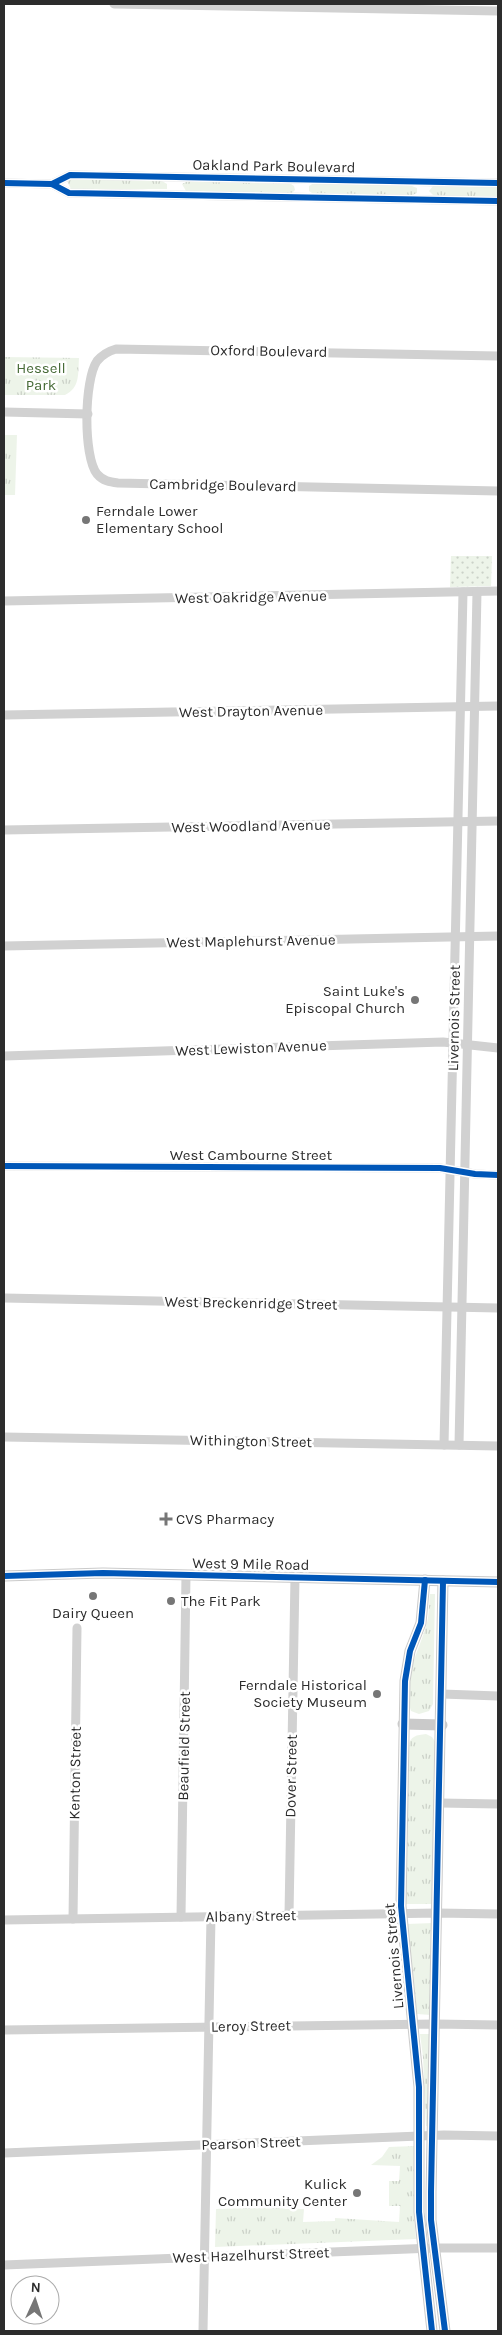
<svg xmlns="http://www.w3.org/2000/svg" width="502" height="2335" viewBox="0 0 502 2335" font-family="Karla,sans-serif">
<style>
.grass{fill:url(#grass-tufts)}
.garden{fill:url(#garden-dots)}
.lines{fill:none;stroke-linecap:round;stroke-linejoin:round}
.street{stroke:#d1d1d1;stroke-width:9}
.secondary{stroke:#cacaca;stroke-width:11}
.cycleway-casing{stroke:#fff;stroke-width:9}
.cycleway{stroke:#0057b8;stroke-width:6}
.poi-dot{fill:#767676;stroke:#fff;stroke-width:2}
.labels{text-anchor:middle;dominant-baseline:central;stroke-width:5;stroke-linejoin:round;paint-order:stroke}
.street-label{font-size:15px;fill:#2c2c2c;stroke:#fff}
.park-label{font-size:15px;fill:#466a36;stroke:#fff}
.poi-label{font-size:15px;fill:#2c2c2c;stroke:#fff;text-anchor:start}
</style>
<defs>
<pattern id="grass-tufts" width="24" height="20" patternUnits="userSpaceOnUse" patternTransform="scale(1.25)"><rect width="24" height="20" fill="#edf4e9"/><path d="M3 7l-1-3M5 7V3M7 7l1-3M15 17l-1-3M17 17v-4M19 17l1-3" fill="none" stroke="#cbd1c8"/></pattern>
<pattern id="garden-dots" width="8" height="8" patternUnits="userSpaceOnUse" patternTransform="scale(1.25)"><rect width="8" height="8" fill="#edf4e9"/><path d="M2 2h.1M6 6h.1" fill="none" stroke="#cbd1c8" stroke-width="1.8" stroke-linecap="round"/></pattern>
</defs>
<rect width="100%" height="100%" fill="#fff"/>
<!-- grass -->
<g class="grass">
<path d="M73 179 162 181 167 184V189H71L67 181Z"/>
<path d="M188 181 291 184 294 186 295 190 291 194 186 191 182 184Z"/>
<path d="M314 183 412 186 417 188V193L412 195 312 193 309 191V186Z"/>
<path d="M433 186 498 187V197L434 196 429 191Z"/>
<path d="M4 357 79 358C78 374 80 388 65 395H4Z"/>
<path d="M4 435H17L15 495H5Z"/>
<path d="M430 1594H435L433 1704 429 1711 419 1714 411 1711C399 1679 422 1648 428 1618 429 1610 429 1602 430 1594Z"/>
<path d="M426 1734 432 1737 436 1743 433 1904H405L408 1746C411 1736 416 1735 426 1734Z"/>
<path d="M433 1923 431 2015 417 2014 407 1924Z"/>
<path d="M420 2034H431L429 2126H426L423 2057Z"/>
<path d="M415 2146 414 2217 416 2239 215 2247 216 2209 284 2207 285 2209H304L303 2222 335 2221V2218L399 2222 400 2206H389V2181H399L400 2166 371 2165 382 2157 389 2147Z"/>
</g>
<!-- garden -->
<path class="garden" d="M451 556H492L491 586 450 587Z"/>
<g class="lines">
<!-- street -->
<g class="street">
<path d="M114 4 498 11"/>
<path d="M4 183 52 184 69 193 498 201"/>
<path d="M52 184 70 175 498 183"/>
<path d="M498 356 116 349C109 351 102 355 97 361 84 380 83 456 97 474 103 481 110 482 118 483L498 491"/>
<path d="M4 412 88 414"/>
<path d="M4 601 498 591"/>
<path d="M4 715 498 706"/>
<path d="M4 830 498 821"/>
<path d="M4 946 498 936"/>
<path d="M4 1056 443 1042 498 1048"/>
<path d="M4 1166 440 1168 475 1174 498 1175"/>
<path d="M4 1298 498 1308"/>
<path d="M4 1437 498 1446"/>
<path d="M444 1445 463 592"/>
<path d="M459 1445 477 592"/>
<path d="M442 1694 498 1696"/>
<path d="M440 1803 498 1804"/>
<path d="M289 1915 295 1577"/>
<path d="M181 1917 186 1575"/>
<path d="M73 1919 77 1628"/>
<path d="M4 1920 438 1913 498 1914"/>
<path d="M4 2030 436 2024 498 2025"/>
<path d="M4 2153 444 2135 498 2136"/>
<path d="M4 2265 434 2248H498"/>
<path d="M203 2331 211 1917"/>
</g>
<!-- secondary -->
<g class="secondary">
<path d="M4 1576 103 1573 498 1582"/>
<path d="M425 1580 421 1623 410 1651 405 1681 401 1906 419 2087V2212L432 2331"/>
<path d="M443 1581 431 2192V2220L445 2331"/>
<path d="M403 1724 442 1725"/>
</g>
<defs>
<g id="cycleway">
<path d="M4 183 52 184 69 193 498 201"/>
<path d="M52 184 70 175 498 183"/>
<path d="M4 1166 440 1168 475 1174 498 1175"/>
<path d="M4 1576 103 1573 498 1582"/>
<path d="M425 1580 421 1623 410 1651 405 1681 401 1906 419 2087V2212L432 2331"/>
<path d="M443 1581 431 2192V2220L445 2331"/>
</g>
</defs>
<!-- cycleway casing -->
<use href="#cycleway" class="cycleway-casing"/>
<!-- cycleway -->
<use href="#cycleway" class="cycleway"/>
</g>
<!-- markers -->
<g class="poi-dot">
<circle cx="86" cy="520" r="5"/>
<circle cx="415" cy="1000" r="5"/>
<path d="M163.5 1511.5h5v5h5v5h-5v5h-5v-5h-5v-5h5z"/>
<circle cx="93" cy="1596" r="5"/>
<circle cx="171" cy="1601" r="5"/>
<circle cx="377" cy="1694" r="5"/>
<circle cx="357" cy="2193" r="5"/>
</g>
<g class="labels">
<!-- street labels -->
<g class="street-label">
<text transform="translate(274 166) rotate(1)">Oakland Park Boulevard</text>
<text transform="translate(269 351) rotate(1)">Oxford Boulevard</text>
<text transform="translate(223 485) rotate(1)">Cambridge Boulevard</text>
<text transform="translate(251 597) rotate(-1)">West Oakridge Avenue</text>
<text transform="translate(251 711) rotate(-1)">West Drayton Avenue</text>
<text transform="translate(251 826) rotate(-1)">West Woodland Avenue</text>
<text transform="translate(251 941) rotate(-1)">West Maplehurst Avenue</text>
<text transform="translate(454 1018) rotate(-89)">Livernois Street</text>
<text transform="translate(251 1048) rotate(-2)">West Lewiston Avenue</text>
<text x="251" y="1155">West Cambourne Street</text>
<text transform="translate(251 1303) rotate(1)">West Breckenridge Street</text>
<text transform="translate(251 1441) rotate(1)">Withington Street</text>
<text transform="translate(251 1564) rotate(1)">West 9 Mile Road</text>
<text transform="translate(184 1746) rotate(-89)">Beaufield Street</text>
<text transform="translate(75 1773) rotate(-89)">Kenton Street</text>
<text transform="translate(291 1776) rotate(-89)">Dover Street</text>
<text transform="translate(251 1916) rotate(-1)">Albany Street</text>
<text transform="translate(394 1956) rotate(-95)">Livernois Street</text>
<text transform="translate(251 2026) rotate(-1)">Leroy Street</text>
<text transform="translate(251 2143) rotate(-2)">Pearson Street</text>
<text transform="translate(251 2255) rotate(-2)">West Hazelhurst Street</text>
</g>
<!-- park labels -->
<g class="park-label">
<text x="41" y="368">Hessell<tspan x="41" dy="17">Park</tspan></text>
</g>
<!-- poi labels -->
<g class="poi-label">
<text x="96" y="511">Ferndale Lower<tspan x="96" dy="17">Elementary School</tspan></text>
<text x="405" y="991" text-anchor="end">Saint Luke's<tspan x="405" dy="17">Episcopal Church</tspan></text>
<text x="176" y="1519">CVS Pharmacy</text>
<text x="181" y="1601">The Fit Park</text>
<text x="93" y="1613" text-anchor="middle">Dairy Queen</text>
<text x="367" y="1685" text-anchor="end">Ferndale Historical<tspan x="367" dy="17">Society Museum</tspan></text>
<text x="347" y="2184" text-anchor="end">Kulick<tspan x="347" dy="17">Community Center</tspan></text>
</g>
</g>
<!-- border -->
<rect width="502" height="2335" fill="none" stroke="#2c2c2c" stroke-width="10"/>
<!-- north arrow -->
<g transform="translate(35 2300) rotate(3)"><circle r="24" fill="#ffffff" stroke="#ababab"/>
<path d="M0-4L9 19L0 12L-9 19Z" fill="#767676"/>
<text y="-8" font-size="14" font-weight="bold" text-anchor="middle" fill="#2c2c2c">N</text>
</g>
</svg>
